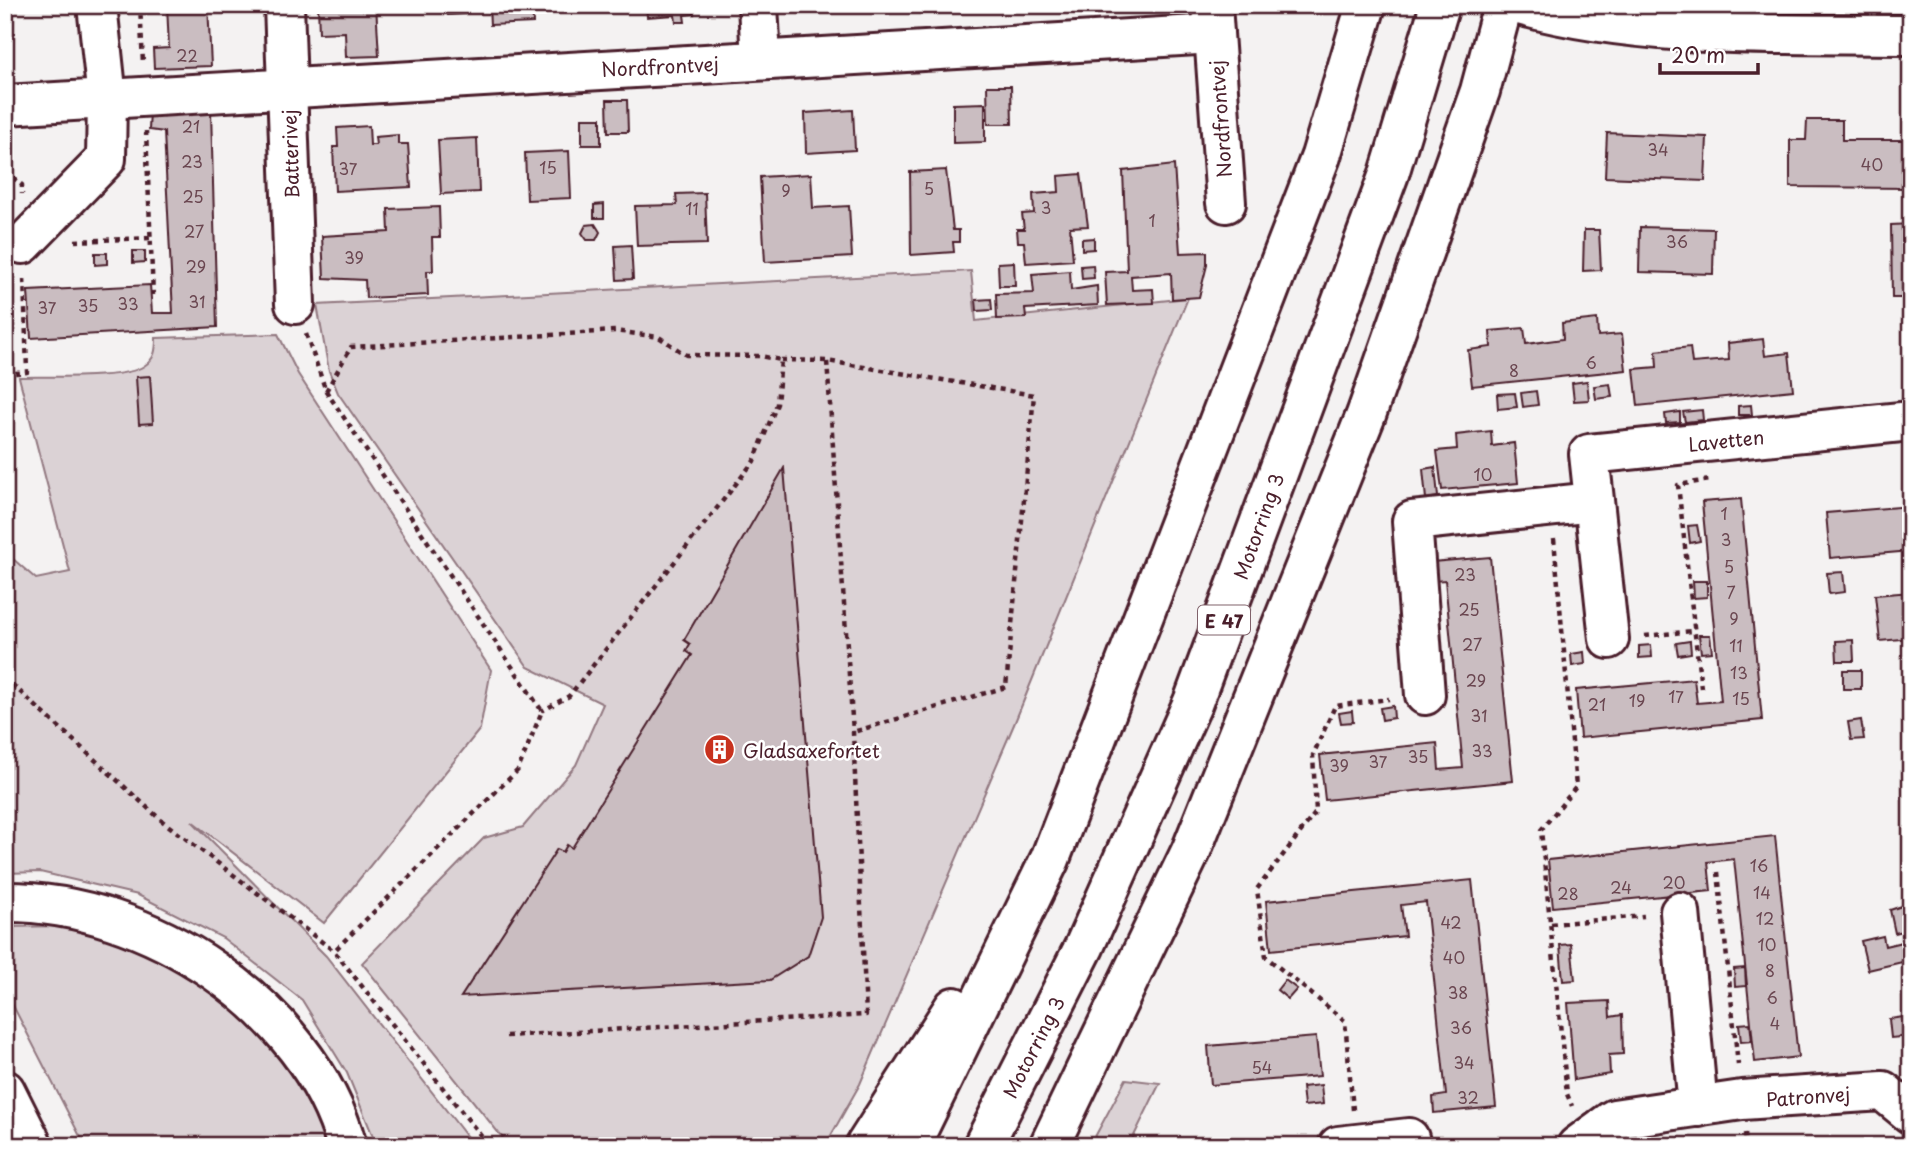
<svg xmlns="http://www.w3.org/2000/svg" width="1916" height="1151" viewBox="0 0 1916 1151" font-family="'Playpen Sans',sans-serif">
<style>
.green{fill:#dbd2d5;stroke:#927880;stroke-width:2}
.building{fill:#cabdc1;stroke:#4a1f2b;stroke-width:2}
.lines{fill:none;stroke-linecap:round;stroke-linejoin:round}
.minor-casing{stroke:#4a1f2b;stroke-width:44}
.highway-casing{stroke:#4a1f2b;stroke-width:44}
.path{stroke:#4a1f2b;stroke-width:4.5;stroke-dasharray:5 5;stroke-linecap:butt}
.minor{stroke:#fff;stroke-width:38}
.highway{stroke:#fff;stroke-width:38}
.labels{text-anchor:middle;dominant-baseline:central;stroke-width:5;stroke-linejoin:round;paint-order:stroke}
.number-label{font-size:16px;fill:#6a4650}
.shield{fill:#fff;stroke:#80626b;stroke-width:2}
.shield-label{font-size:18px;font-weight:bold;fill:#4a1f2b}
.street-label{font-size:19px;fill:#4a1f2b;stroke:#fff}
.poi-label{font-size:19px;fill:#4a1f2b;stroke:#fff;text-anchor:start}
</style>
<rect width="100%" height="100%" fill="#f4f2f2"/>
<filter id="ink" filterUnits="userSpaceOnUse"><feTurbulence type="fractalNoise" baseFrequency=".0143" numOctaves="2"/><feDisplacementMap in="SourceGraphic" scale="14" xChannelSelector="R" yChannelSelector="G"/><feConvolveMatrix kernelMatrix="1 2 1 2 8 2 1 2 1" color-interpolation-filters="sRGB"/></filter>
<g filter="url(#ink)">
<!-- green -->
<g class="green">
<path d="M971 271 976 321 1188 298 1015 722 860 1084 825 1146H509L362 963 484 838 523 827 576 765 603 704 528 667 338 393 329 371 317 305Z"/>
<path d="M278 334 298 374 491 670 480 729 324 923 192 821 326 956 474 1146H377L347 1073 302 1000 223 938 138 895 40 872 5 873V552L36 579 70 572 19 377C47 376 124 380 144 366 155 359 156 350 156 338Z"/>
<path d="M67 926 177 956 257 1006 337 1146H85L5 990V927Z"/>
<path d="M1126 1079 1160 1083 1129 1146H1090Z"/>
</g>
<!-- building -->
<g class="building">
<path d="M167 5H208L211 66 154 68 153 49 169 48Z"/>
<path d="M318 5H376L379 56 346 57 345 32 319 33Z"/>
<path d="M448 5H465V14L448 15Z"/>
<path d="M489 5H532L533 23 490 25Z"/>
<path d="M646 5H694V14L684 15 685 22H676L675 15 647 17Z"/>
<path d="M987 86H1011L1012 124H988Z"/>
<path d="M607 100H627L628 132H608Z"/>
<path d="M985 103V142L953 143V104Z"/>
<path d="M853 110 855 150 806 153 805 113Z"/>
<path d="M211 111 217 327 31 338 28 291 150 285 152 313H173L164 132 149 130 150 112Z"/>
<rect x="582" y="118" width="19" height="27"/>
<path d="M1807 120H1842V140H1911V188L1790 187V140H1806Z"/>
<path d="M369 126 370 145H376L375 137 398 135V144H408L411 187 335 191 333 147H338L337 128Z"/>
<path d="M1607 133 1707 137 1705 181 1605 177Z"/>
<path d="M477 138 479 192 441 194 438 140Z"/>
<path d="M569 151 571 198 527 200 525 153Z"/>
<path d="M1174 165 1180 253 1207 252V265L1199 297 1172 299 1171 273 1131 276 1132 290 1153 289 1154 303 1107 305 1105 272 1127 271 1123 171Z"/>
<path d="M946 170 953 230H959V242H953L954 252 911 255 910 172Z"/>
<path d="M811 174 813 208 849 206 852 257 765 262 760 177Z"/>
<path d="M1081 174 1088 226 1070 227 1073 260 1026 263 1024 242H1018L1017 229H1024L1022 214 1034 213 1033 194 1059 192 1058 176Z"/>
<path d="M705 193 707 244 637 246 635 206 677 205 676 194Z"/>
<path d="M604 204V218H594V205Z"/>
<path d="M439 207 440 237H432L433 271H427L428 295 366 298 365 280 324 278 322 236 389 232 388 209Z"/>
<path d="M595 224 600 232 596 240H587L582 233 586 225Z"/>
<path d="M1911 224V298H1892L1891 225Z"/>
<path d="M1640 227 1714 229 1713 274 1639 272Z"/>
<path d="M1584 230H1599L1601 270 1583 271Z"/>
<path d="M1094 238V249L1082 250V239Z"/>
<path d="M631 245 633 279 617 280 615 246Z"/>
<path d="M133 251H145V262L133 263Z"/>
<path d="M95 253H107V264L95 265Z"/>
<path d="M1014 262 1015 286H999L998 263Z"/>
<path d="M1093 265 1094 278 1082 279 1081 266Z"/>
<path d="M1070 271 1071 290 1097 286 1098 305 1025 309 1026 318 997 319 996 294 1034 293 1032 274Z"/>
<path d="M991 299 992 310 977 311 976 300Z"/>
<path d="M1597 319 1598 336 1622 334 1626 370 1472 386 1468 350 1491 347 1490 331 1524 328 1526 344 1563 339 1562 323Z"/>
<path d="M1763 339 1765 356 1789 353 1793 390 1638 406 1634 369 1657 367 1656 351 1690 347 1692 363 1729 360 1728 343Z"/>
<path d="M150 376 153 423 139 424 136 377Z"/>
<path d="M1587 381 1589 400 1574 401 1572 383Z"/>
<path d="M1610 384 1612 397 1596 399 1594 386Z"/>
<path d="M1536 391 1538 405 1523 407 1521 393Z"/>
<path d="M1515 393 1517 407 1498 409 1497 394Z"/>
<path d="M1751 405 1752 415H1738V406Z"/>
<path d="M1702 410 1703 420 1685 422 1683 412Z"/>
<path d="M1680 412V422L1666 423 1665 414Z"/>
<path d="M1491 431 1492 446 1514 443 1518 483 1442 490 1437 451 1457 449 1456 435Z"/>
<path d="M1435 467 1438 497 1426 499 1423 469Z"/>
<path d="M784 468 821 917 808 956 770 980 461 997 557 849 563 852 567 845 572 848 692 655 686 651 690 644 684 640Z"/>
<path d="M1741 499 1762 720 1580 738 1576 690 1694 679 1697 703 1721 701 1702 502Z"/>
<path d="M1911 506V551L1830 558 1826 513Z"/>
<path d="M1697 525 1700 541 1690 543 1688 526Z"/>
<path d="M1490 557 1513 781 1325 800 1320 755 1437 743 1439 770 1463 768 1445 580 1434 581 1432 562Z"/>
<path d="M1843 572 1845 592 1829 594 1827 573Z"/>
<path d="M1693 581H1707V597L1694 598Z"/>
<path d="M1911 592V638L1880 641 1875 595Z"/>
<path d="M1699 635H1710L1712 652 1701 653Z"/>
<path d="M1853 640 1854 661H1837L1836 641Z"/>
<path d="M1690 641 1691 653 1678 655 1676 643Z"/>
<path d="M1651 645 1652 657 1639 658V646Z"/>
<path d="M1584 652 1585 664 1572 666 1571 654Z"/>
<rect x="1843" y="670" width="18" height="19"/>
<path d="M1393 706 1394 718 1382 720 1380 708Z"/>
<path d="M1352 711 1353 722 1341 723 1339 713Z"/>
<path d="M1861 720 1864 739 1851 740 1848 722Z"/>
<path d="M1775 836 1798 1057 1755 1062 1734 859 1708 862 1711 891 1553 907 1548 860Z"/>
<path d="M1472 880 1496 1107 1434 1113 1433 1097 1446 1095 1426 902 1401 905 1405 936 1271 950 1266 901Z"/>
<path d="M1911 903V960L1868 970 1861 941 1883 936 1885 946 1906 941 1903 931 1895 933 1890 910Z"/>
<path d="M1571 944 1575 980 1563 981 1560 945Z"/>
<path d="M1745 968 1746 986 1735 987 1734 969Z"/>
<path d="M1285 980 1297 989 1288 999 1277 990Z"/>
<path d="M1609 1001 1610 1017 1622 1015 1623 1054 1609 1055 1610 1074 1574 1080 1568 1003Z"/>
<path d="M1911 1016V1036L1891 1038 1889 1019Z"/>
<path d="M1750 1023 1752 1041 1741 1042 1739 1024Z"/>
<path d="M1316 1037 1320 1076 1211 1085 1208 1046Z"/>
<path d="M1321 1085 1323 1104 1304 1106 1302 1087Z"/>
</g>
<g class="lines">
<defs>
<g id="minor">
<path d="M284 5 295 304"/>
<path d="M758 5 761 60"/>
<path d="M1212 5 1226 203"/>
<path d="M1519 5C1645 40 1782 33 1911 35"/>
<path d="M5 105 1214 34"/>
<path d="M23 244 106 159 107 99 97 5"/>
<path d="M1609 639 1589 454 1911 421"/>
<path d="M1425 695 1412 521 1594 502"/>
<path d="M1680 912 1698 1107"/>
<path d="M1338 1146 1409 1138 1411 1146"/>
<path d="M1577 1146 1614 1119 1742 1100 1883 1091 1911 1114"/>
</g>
<g id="highway">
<path d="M5 902C147 901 308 1005 347 1146"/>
<path d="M5 1090 33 1146"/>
<path d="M865 1146 954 1007"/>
<path d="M910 1146 1050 859 1321 156 1366 5"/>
<path d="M983 1146 1084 947 1193 702 1389 174 1440 5"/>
<path d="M1049 1146 1191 851 1366 415 1480 91 1503 5"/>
</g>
</defs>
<!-- minor casing -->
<use href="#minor" class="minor-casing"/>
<!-- highway casing -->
<use href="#highway" class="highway-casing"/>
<!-- path -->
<g class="path">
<path d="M140 5 143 63"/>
<path d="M146 131 153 295"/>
<path d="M5 171 22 185V194"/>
<path d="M75 241 151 238"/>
<path d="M306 334 326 391 542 711 518 770 334 951"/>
<path d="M781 360 827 361 1034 395 1006 687 853 732"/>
<path d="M5 374 27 372 24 276"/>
<path d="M326 391 351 347 615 331 659 337 686 355 760 356 781 360 777 404 754 461 569 696 542 711"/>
<path d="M1554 539 1576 787 1541 830 1567 1094 1572 1106"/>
<path d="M1645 636 1693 631"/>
<path d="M5 678 161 820 334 951 489 1146"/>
<path d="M1701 688 1678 485 1710 480"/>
<path d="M1718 872 1738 1065"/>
<path d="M1551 924 1644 916"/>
<path d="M506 1036 866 1015 853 732 827 361"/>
<path d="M1353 1110 1345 1021 1266 957 1257 889 1316 812 1313 755 1335 706 1389 699"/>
<path d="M1745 1133 1746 1146"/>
</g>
<!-- minor -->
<use href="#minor" class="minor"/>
<!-- highway -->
<use href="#highway" class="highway"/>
</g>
</g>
<!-- icons -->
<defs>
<symbol id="building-disc" viewBox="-11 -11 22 22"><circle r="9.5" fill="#c8321e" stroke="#fff"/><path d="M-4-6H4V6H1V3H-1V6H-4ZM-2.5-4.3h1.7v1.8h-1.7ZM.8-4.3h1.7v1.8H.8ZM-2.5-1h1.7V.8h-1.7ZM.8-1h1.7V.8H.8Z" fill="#fff"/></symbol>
</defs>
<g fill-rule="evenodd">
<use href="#building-disc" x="702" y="732" width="35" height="35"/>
</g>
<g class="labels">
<!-- number labels -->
<g class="number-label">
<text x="187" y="55">22</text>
<text x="191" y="126">21</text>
<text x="1658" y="149">34</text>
<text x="192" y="161">23</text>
<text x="1872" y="164">40</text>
<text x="548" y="167">15</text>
<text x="348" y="168">37</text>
<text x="929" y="188">5</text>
<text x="786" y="190">9</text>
<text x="193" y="196">25</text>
<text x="1046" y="207">3</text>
<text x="692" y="208">11</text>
<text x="1152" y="220">1</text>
<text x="194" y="231">27</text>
<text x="1677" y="241">36</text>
<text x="354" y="257">39</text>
<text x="196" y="266">29</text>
<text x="197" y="301">31</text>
<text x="128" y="303">33</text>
<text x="88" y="305">35</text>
<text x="47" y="307">37</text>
<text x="1591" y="362">6</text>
<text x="1514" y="370">8</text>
<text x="1483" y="474">10</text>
<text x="1724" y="513">1</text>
<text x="1726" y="539">3</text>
<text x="1729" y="566">5</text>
<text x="1465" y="574">23</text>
<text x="1731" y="592">7</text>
<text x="1469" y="609">25</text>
<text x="1734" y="618">9</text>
<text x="1472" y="644">27</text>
<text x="1736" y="645">11</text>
<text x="1739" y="672">13</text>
<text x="1476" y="680">29</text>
<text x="1676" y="696">17</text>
<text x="1741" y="698">15</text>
<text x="1637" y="700">19</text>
<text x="1597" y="704">21</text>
<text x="1479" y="715">31</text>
<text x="1482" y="750">33</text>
<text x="1418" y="756">35</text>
<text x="1378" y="761">37</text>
<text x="1339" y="765">39</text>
<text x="1759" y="865">16</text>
<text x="1674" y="882">20</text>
<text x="1621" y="887">24</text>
<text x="1762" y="892">14</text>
<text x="1568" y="893">28</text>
<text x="1765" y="918">12</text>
<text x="1451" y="922">42</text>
<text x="1767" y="944">10</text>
<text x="1454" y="957">40</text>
<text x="1770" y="970">8</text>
<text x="1458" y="992">38</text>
<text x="1772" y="997">6</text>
<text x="1775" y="1023">4</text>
<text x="1461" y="1027">36</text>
<text x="1464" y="1062">34</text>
<text x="1262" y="1067">54</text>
<text x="1468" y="1097">32</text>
</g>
<!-- shield labels -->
<rect class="shield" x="1198" y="605.5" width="52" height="29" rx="5"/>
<g class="shield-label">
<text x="1224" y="620">E 47</text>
</g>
<!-- street labels -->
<g class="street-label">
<text transform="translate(660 66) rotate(-3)">Nordfrontvej</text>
<text transform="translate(1220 119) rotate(-94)">Nordfrontvej</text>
<text transform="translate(290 154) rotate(-92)">Batterivej</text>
<text transform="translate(1726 440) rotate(-6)">Lavetten</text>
<text transform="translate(1258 526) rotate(-70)">Motorring 3</text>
<text transform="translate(1033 1047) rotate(-63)">Motorring 3</text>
<text transform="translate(1808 1096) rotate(-4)">Patronvej</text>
</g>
<!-- poi labels -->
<g class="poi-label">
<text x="743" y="750">Gladsaxefortet</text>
</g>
</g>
<!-- margin -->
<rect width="1916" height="1151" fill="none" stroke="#fff" stroke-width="28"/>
<rect x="14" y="14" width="1888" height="1123" fill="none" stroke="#4a1f2b" stroke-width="2.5" filter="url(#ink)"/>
<!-- scale -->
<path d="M1660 63v10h98v-10" fill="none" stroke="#4a1f2b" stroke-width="3.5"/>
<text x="1671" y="63" font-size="21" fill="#4a1f2b" stroke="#ffffff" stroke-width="5" paint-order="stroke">20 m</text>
</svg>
